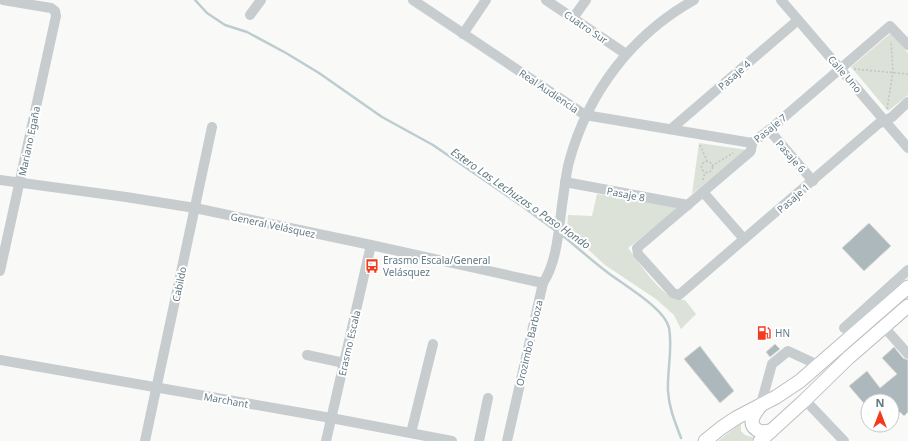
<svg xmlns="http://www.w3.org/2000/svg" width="908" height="441" viewBox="0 0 908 441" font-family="'Noto Sans',sans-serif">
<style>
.green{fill:#dce2d7}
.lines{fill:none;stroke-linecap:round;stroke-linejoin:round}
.stream{stroke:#bdcccf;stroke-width:2.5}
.building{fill:#adb8bd;stroke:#dbdbd9}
.major-casing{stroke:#babfc2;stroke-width:15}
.path{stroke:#c0c4c5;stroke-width:1.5;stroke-dasharray:2 2;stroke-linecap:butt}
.minor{stroke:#c7cccf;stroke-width:10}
.major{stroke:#fff;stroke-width:13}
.labels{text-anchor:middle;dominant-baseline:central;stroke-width:4;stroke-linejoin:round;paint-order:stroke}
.street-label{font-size:10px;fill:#627985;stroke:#fff}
.poi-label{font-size:10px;fill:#627985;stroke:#fff;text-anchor:start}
.water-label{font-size:11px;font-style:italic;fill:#5d787e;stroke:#fff}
</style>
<rect width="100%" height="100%" fill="#f9f9f7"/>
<!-- green -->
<g class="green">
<path d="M891 33 908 53V95L888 111 851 67Z"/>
<path d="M699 143 747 150 692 194Z"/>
<path d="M597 194 680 207 628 248C641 264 663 302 685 300L696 314 681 329 674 315 656 299 605 265 567 230 568 215 592 216Z"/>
<path d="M741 423V431L745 435 755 438 751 441H718Z"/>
</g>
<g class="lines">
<!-- stream -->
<g class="stream">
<path d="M195 0 207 13 225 25 247 32 286 53 319 73 382 117 433 145 522 206 556 231"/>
<path d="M562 235C577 247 591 260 607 272 622 284 665 308 669 328 673 349 667 370 668 391 669 408 675 422 681 438"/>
</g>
</g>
<!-- building -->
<g class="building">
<path d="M869 223 891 246 864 271 842 248Z"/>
<path d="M775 344 780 349 770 357 766 352Z"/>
<path d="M700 346 734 391 720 403 684 359Z"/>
<path d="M894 347 903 358 908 360V412L904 416 900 412 892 418V401H868V408L849 386 867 371 880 388 897 374 882 358Z"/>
</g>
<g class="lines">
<defs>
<g id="major">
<path d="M761 405C754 414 745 425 761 432L771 431"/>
<path d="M705 441 721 428 736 418 776 397 800 381 908 287"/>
<path d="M760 441 805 400 848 358 908 306"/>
</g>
</defs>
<!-- major casing -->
<use href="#major" class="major-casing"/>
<!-- path -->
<g class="path">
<path d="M854 69 908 74"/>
<path d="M887 109 893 72 891 41"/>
<path d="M700 145 707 161"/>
<circle cx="707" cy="167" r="5.5"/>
<path d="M712 166 733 153"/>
<path d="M703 180 705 172"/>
</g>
<!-- minor -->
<g class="minor">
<path d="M413 0 585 115 752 143"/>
<path d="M546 0 626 54"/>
<path d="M781 0 908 148"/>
<path d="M250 15 261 0"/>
<path d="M573 18 586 0"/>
<path d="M463 34 486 0"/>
<path d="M671 129 798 20"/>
<path d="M769 130 813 181"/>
<path d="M752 143 751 150 750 152 637 248 638 254 673 293 679 295 878 124 892 117 908 102"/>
<path d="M752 143 769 130 890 26 908 45"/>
<path d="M0 180 126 197 195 208 371 245 543 283"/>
<path d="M565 182 688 205"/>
<path d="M703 192 744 239"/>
<path d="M0 271 56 16 55 11 51 8 3 0"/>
<path d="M884 327 908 354"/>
<path d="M844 328 908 270"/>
<path d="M307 355 344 363"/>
<path d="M0 360 331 418 452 441"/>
<path d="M805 400 844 441"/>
<path d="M761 404 772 364 788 351 818 365"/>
<path d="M411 433 433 344"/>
<path d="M145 441 212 127"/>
<path d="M326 441 371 245"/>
<path d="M479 441 488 398"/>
<path d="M507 441 543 283C558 261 559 224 563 198 565 186 566 173 569 162 588 92 632 35 694 0"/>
</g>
<!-- major -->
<use href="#major" class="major"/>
</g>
<!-- icons -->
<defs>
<symbol id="bus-bare" viewBox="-9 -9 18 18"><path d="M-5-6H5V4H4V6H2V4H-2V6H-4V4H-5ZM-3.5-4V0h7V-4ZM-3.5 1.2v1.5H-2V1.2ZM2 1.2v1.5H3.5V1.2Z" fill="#f33a1e" stroke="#fff" stroke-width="2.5" paint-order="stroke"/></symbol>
<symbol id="fuel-bare" viewBox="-9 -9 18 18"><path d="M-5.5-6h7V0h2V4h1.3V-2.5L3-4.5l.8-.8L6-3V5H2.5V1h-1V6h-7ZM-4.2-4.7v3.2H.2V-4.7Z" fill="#f33a1e" stroke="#fff" stroke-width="2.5" paint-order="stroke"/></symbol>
</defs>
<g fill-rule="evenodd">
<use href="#bus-bare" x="362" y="256" width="20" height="20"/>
<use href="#fuel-bare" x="754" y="323" width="20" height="20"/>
</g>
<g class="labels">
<!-- street labels -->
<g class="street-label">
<text transform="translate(586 27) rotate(34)">Cuatro Sur</text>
<text transform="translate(845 74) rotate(49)">Calle Uno</text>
<text transform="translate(734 75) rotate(-41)">Pasaje 4</text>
<text transform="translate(549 91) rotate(34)">Real Audiencia</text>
<text transform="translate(770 128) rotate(-39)">Pasaje 7</text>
<text transform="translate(29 141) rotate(-78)">Mariano Egaña</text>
<text transform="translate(791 156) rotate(49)">Pasaje 6</text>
<text transform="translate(626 194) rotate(11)">Pasaje 8</text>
<text transform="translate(793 198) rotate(-41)">Pasaje 1</text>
<text transform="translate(273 225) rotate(12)">General Velásquez</text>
<text transform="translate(179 284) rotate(-78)">Cabildo</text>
<text transform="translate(349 343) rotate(-77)">Erasmo Escala</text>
<text transform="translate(529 343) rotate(-77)">Orozimbo Barboza</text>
<text transform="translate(226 400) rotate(10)">Marchant</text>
</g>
<!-- poi labels -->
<g class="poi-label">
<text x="383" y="260">Erasmo Escala/General<tspan x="383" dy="12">Velásquez</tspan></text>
<text x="775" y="333">HN</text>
</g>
<!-- water labels -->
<g class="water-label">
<text transform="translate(521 198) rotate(35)">Estero Las Lechuzas o Paso Hondo</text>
</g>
</g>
<!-- north arrow -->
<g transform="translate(880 413)"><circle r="19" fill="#ffffff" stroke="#c0c9ce"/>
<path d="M0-3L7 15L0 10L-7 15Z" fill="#f33a1e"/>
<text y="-6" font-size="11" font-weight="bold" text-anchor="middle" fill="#627985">N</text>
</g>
</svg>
